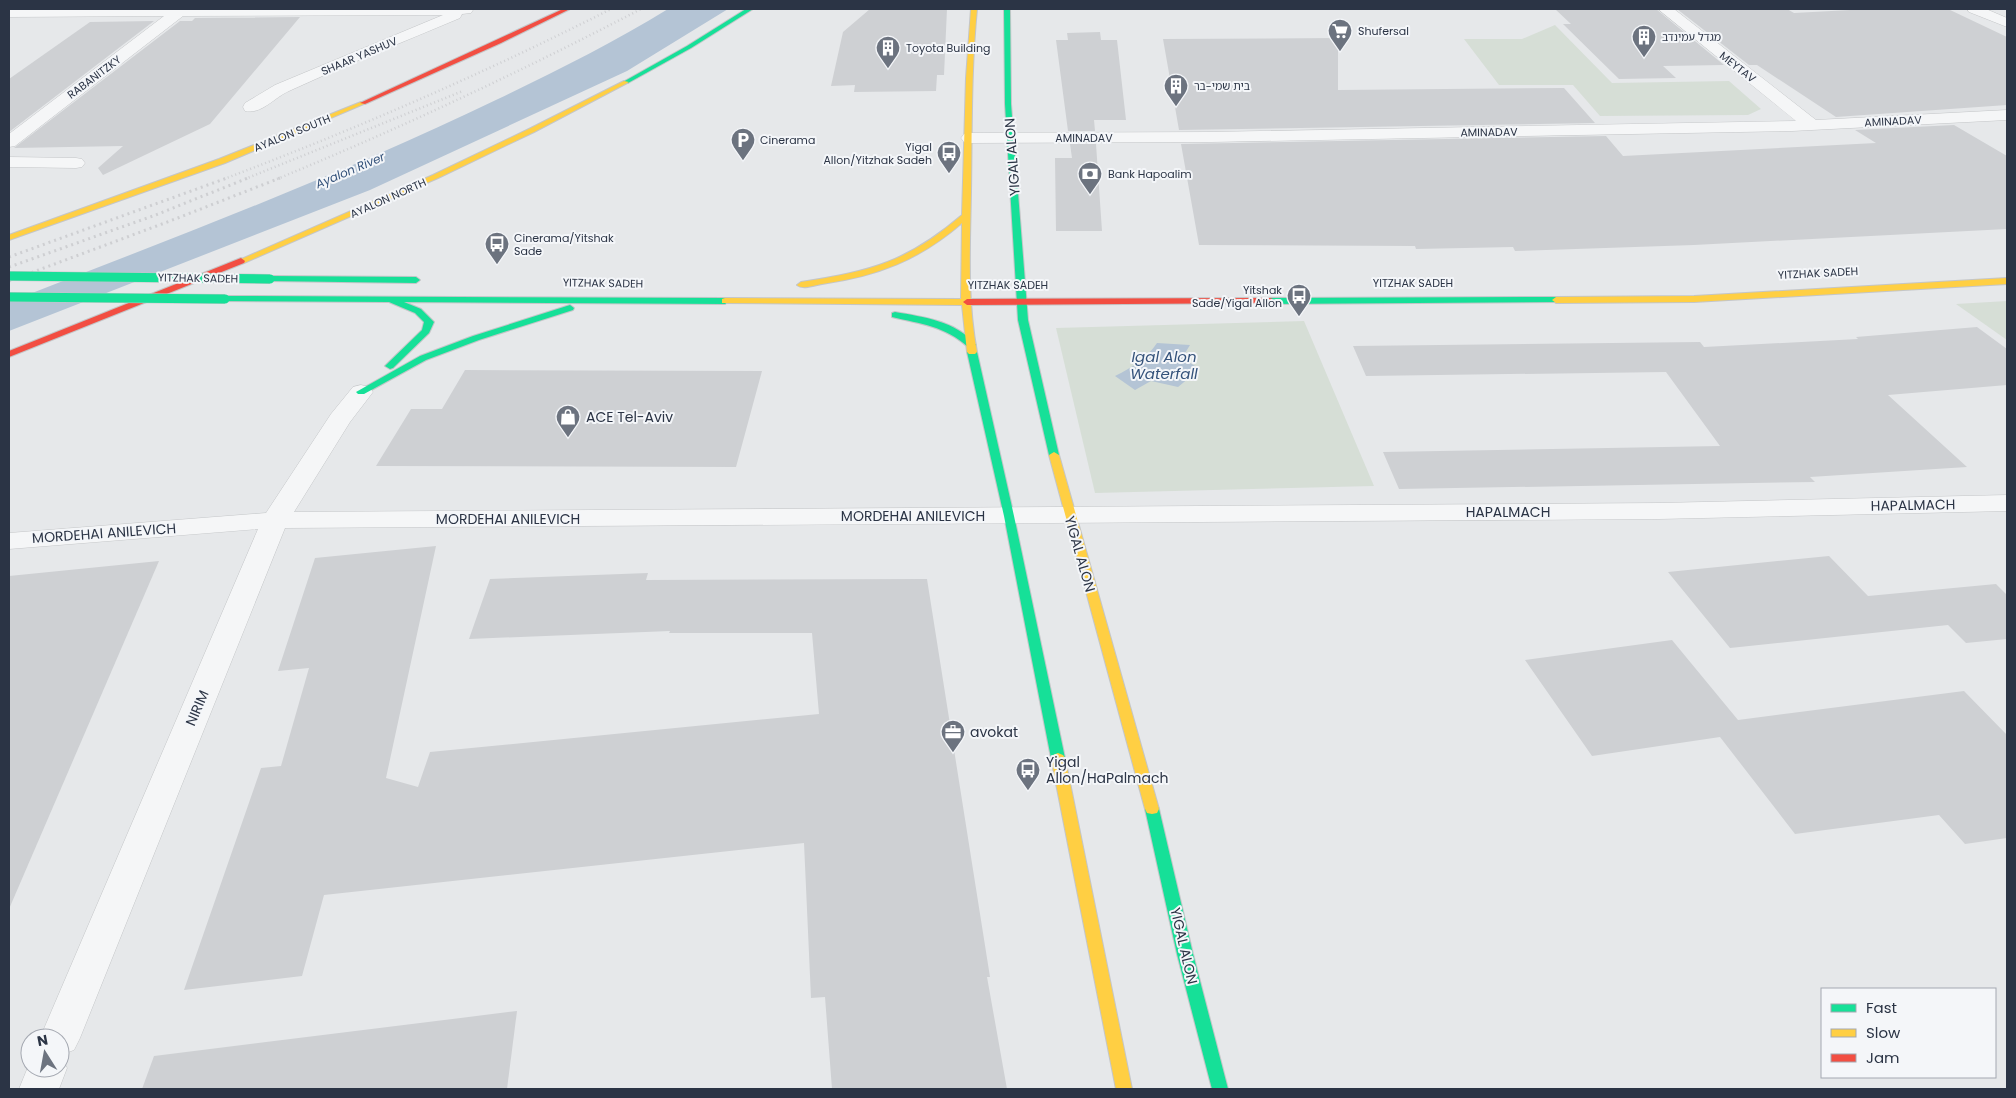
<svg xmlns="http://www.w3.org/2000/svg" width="2016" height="1098" viewBox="0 0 2016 1098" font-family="Poppins,'Noto Sans Hebrew',sans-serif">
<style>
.green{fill:#d6ded6}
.water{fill:#b4c4d5}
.building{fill:#ced0d3}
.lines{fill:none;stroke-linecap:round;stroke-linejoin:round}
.street-casing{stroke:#c4c6c8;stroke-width:1}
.fast-casing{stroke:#c4c6c8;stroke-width:2}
.slow-casing{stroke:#c4c6c8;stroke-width:2}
.jam-casing{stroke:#c4c6c8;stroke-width:2}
.street{fill:#f5f6f7;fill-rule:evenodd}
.fast{fill:#16e098;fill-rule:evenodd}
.slow{fill:#ffcf43;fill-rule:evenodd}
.jam{fill:#f24e42;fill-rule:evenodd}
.rail-far1{stroke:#cecfd2;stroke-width:2.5;stroke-dasharray:1 3;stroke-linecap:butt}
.rail{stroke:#cecfd2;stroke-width:3;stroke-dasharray:2 4;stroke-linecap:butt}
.fast-bridge-casing{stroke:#c4c6c8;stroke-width:10;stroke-linecap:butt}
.fast-bridge{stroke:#16e098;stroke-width:9}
.labels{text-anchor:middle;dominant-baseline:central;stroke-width:4;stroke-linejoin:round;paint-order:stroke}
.far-poi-label{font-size:11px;fill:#2b3445;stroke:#f4f6f9;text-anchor:start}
.far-street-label{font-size:11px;fill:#2b3445;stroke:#f4f6f9}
.far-water-label{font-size:12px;font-style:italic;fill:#34527a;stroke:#f4f6f9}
.street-label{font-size:14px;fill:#2b3445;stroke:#f4f6f9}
.poi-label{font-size:14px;fill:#2b3445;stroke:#f4f6f9;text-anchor:start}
.water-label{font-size:15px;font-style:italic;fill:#34527a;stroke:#f4f6f9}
</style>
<rect width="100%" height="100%" fill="#e6e8ea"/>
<!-- green -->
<g class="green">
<path d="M1555 25 1612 83 1729 81 1761 109 1748 115 1600 116 1573 85H1499L1464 39H1522Z"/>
<path d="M2007 301V340L1956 304Z"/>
<path d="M1304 321 1374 486 1095 493 1056 328Z"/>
</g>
<!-- water -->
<g class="water">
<path d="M668 9H728L627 71 370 190 9 331V302C173 238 339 176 498 99 556 71 613 43 668 9Z"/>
<path d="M1157 343 1190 345 1182 358 1200 369 1178 387 1151 381 1135 390 1115 376C1133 367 1146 359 1157 343Z"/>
</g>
<!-- building -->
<g class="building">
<path d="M870 9H947L944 75H937L936 91 854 92 855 85 831 86 843 32Z"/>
<path d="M1555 9H1656L1724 65 1663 66 1676 78 1619 79 1563 24H1571Z"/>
<path d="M1677 9H1787L1794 13 1869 9H1948L2007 37V105L1836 117 1757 65H1749Z"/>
<path d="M300 17 210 124 103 175 98 168 123 146 14 148 180 21H192L195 18Z"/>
<path d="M154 21 9 132V79L90 22Z"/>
<path d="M1100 32 1101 40H1117L1126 120H1094L1095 131H1068L1056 40H1068L1067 33Z"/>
<path d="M1338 38V90L1564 88 1595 123 1179 130 1163 39Z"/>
<path d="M1954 125 2007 156V229L1694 245 1515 251 1513 247 1416 249 1415 246 1199 245 1181 144 1606 136 1623 156 1876 143 1855 130Z"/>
<path d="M1070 144H1096L1102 231H1056L1055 158H1072Z"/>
<path d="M1977 327 2007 349V385L1888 395 1967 467 1810 477 1815 482 1399 489 1383 452 1720 446 1666 372 1366 376 1353 346 1700 342 1704 347 1858 339 1856 337Z"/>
<path d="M465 370 762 371 736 467 376 466 411 409H442Z"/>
<path d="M436 546 386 778 418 787 430 752 819 714 812 633H669L670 631 469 639 490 579 648 573 646 580 927 579 990 977H987L1007 1089H832L825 997 811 998 804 843 324 895 302 976 184 990 261 768 281 766 309 668 278 671 315 558Z"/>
<path d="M1829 556 1868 596 1996 584 2007 595V639L1966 643 1948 625 1730 648 1668 572Z"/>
<path d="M159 561 9 909V576Z"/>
<path d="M1672 640 1738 720 1964 691 2007 735V838L1965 844 1939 815 1795 834 1720 737 1592 756 1525 660Z"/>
<path d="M517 1011 507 1089H142L154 1056Z"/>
</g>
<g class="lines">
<defs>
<g id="street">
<path d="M9 9H472L473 10 471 13 462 14 460 18C403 42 345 65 289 91 275 97 261 115 245 111L243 107 245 103 275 85 443 15 183 16 15 146 9 147V134L164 16 9 17Z"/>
<path d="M1658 9H1674L1816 120 2007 110V120L1792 131 1211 142 970 143 964 142 961 138 964 134 970 133 1211 132 1796 121Z"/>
<path d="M1967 9H1986L2007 18V27L1969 12Z"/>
<path d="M9 157 76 158 82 159 85 163 82 167 76 168 9 167Z"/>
<path d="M361 385 369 387 373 392 350 422 294 512 1659 503 2007 495V511L1659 519 285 528 80 1038 74 1050 60 1055V1038H40L258 529 9 549V533L266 513 331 414 353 387Z"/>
<path d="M60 1055 67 1068 59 1089H19L30 1062V1068H60Z"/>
</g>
<g id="fast">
<path d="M746 9H753L691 48 628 83 623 82 687 46Z"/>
<path d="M1004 9H1010L1011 104 1028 320 1059 455 1054 458 1049 455 1018 320 1005 104Z"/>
<path d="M270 276 416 277 420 280 416 283 267 281 266 279Z"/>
<path d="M225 296 725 298 729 301 725 304 404 302 421 309 434 322 429 333 393 368 390 369 385 366 387 364 422 330 424 322 415 313 389 302 222 301 221 299Z"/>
<path d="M1556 297 1559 298V302L1270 304 1266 301 1270 298Z"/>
<path d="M570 305 574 308 573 310 479 340 426 360 364 394H358L356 392 420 356 473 336Z"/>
<path d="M895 312C924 317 956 321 976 345L971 348 968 347C945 326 921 324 892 317V313Z"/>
<path d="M972 349 977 352 1014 516 1065 758 1063 761H1053L1051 758 1004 516 967 352Z"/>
<path d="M1152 804 1157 805 1159 809 1193 954 1228 1089H1212L1177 954 1145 809 1147 805Z"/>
</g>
<g id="slow">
<path d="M971 9H977C971 70 972 131 971 192 970 247 967 299 977 352L975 354H969L967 352 962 305 722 303V299L725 298 961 299 962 223C919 260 878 276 822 284 815 285 803 290 797 285L801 282C872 271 907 262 962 215L966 78Z"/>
<path d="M624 81 629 82 534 132 438 178 244 263H238L237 261 433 175 529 129Z"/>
<path d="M361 102 366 103 225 163 9 240V235L219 159Z"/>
<path d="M2007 278V284L1694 302 1556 303 1552 300 1556 297 1694 296Z"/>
<path d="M1054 452 1059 455 1159 809 1157 813 1152 814 1147 813 1145 809 1049 455Z"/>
<path d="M1058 753 1063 755 1065 758 1132 1089H1116L1051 758 1053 755Z"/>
</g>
<g id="jam">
<path d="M563 9H570L501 43 365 104 360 103Z"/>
<path d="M241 258 245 261 244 263 9 357V351Z"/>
<path d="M1270 298 1273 299V303L967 305 963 302 967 299Z"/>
</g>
</defs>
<!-- street casing -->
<use href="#street" class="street-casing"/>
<!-- fast casing -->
<use href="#fast" class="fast-casing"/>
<!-- slow casing -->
<use href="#slow" class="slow-casing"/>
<!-- jam casing -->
<use href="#jam" class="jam-casing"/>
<!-- street -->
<use href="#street" class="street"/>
<!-- fast -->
<use href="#fast" class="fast"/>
<!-- slow -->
<use href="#slow" class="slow"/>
<!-- jam -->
<use href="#jam" class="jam"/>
<!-- rail-far1 -->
<g class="rail-far1">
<path d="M224 179C356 129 485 73 611 9"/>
<path d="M245 179 463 91"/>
<path d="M277 179C401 128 522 71 641 9"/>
</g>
<!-- rail -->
<g class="rail">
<path d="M9 257 227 178"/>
<path d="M9 267 153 216 248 178"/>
<path d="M9 281 170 221 280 178"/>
</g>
<defs>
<g id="fast-bridge">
<path d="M9 276 270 279"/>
<path d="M9 297 225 299"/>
</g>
</defs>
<!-- fast-bridge casing -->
<use href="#fast-bridge" class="fast-bridge-casing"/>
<!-- fast-bridge -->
<use href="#fast-bridge" class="fast-bridge"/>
</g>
<!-- icons -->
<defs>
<symbol id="supermarket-pin" viewBox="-11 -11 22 30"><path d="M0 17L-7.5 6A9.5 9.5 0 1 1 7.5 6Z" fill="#6c737f" stroke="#f4f6f9"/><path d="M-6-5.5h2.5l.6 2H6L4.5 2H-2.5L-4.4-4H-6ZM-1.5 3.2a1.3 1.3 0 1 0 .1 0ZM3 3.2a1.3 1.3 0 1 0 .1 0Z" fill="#fff"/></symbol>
<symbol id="building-pin" viewBox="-11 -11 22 30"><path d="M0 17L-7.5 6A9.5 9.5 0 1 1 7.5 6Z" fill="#6c737f" stroke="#f4f6f9"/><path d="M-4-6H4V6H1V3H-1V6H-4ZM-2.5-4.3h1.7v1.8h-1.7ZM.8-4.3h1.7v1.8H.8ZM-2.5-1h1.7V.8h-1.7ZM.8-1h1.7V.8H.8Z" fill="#fff"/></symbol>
<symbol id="parking-pin" viewBox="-11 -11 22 30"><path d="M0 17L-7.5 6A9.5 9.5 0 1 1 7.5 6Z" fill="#6c737f" stroke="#f4f6f9"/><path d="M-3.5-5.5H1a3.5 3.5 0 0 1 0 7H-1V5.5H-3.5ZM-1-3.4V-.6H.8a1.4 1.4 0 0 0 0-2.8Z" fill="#fff"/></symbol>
<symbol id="bus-pin" viewBox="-11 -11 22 30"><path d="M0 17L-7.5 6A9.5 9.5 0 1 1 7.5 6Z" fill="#6c737f" stroke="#f4f6f9"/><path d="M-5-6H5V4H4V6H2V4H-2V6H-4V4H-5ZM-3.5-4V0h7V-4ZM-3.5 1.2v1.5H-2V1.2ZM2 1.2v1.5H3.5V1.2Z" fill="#fff"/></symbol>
<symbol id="bank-pin" viewBox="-11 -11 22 30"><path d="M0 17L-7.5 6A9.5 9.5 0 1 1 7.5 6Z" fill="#6c737f" stroke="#f4f6f9"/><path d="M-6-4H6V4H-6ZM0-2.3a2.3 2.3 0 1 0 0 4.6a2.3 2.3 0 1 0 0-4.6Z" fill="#fff"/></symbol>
<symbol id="shop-pin" viewBox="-11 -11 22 30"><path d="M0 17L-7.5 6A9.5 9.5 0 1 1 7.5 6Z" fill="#6c737f" stroke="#f4f6f9"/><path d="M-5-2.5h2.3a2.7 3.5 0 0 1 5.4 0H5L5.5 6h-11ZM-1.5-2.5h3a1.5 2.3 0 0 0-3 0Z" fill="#fff"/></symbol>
<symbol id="office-pin" viewBox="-11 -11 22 30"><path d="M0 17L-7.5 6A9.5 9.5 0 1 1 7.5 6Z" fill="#6c737f" stroke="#f4f6f9"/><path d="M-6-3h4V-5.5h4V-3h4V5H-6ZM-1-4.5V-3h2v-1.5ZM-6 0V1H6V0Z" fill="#fff"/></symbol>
</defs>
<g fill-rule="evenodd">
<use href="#supermarket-pin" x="1326" y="17" width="28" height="38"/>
<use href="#building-pin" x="1630" y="23" width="28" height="38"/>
<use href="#building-pin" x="874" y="34" width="28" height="38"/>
<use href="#building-pin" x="1162" y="72" width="28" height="38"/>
<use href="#parking-pin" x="729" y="126" width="28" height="38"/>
<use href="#bus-pin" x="935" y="139" width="28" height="38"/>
<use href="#bank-pin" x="1076" y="160" width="28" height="38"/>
<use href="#bus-pin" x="483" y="230" width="28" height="38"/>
<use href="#bus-pin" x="1285" y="282" width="28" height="38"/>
<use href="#shop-pin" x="554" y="403" width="28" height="38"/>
<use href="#office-pin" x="939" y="718" width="28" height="38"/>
<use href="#bus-pin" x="1014" y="756" width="28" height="38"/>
</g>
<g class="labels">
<!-- far-poi labels -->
<g class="far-poi-label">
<text x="1358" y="31">Shufersal</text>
<text x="1662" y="37">מגדל עמינדב</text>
<text x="906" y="48">Toyota Building</text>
<text x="1194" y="86">בית שמי-בר</text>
<text x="760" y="140">Cinerama</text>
<text x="932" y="147" text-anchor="end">Yigal<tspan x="932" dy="13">Allon/Yitzhak Sadeh</tspan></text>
<text x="1108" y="174">Bank Hapoalim</text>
<text x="514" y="238">Cinerama/Yitshak<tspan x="514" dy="13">Sade</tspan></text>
<text x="1282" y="290" text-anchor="end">Yitshak<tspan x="1282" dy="13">Sade/Yigal Allon</tspan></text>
</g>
<!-- far-street labels -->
<g class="far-street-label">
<text transform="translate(359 56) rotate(-23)">SHAAR YASHUV</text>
<text transform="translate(1738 67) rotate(38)">MEYTAV</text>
<text transform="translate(94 77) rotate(-37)">RABANITZKY</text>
<text transform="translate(1893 121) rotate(-3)">AMINADAV</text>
<text transform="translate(1489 132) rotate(-1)">AMINADAV</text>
<text transform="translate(292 133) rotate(-22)">AYALON SOUTH</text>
<text x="1084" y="138">AMINADAV</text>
<text transform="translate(388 198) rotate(-24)">AYALON NORTH</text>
<text transform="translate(1818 273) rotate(-3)">YITZHAK SADEH</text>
<text transform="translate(198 278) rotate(1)">YITZHAK SADEH</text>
<text transform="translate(603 283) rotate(1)">YITZHAK SADEH</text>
<text x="1413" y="283">YITZHAK SADEH</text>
<text x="1008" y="285">YITZHAK SADEH</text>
</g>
<!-- far-water labels -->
<g class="far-water-label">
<text transform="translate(350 170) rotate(-23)">Ayalon River</text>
</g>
<!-- street labels -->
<g class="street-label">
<text transform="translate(1012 157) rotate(-94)">YIGAL ALON</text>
<text transform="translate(1913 505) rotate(-1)">HAPALMACH</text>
<text x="1508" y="512">HAPALMACH</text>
<text x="913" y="516">MORDEHAI ANILEVICH</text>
<text x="508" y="519">MORDEHAI ANILEVICH</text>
<text transform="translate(104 533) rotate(-4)">MORDEHAI ANILEVICH</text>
<text transform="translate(1080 554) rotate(74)">YIGAL ALON</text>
<text transform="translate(197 708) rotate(-67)">NIRIM</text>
<text transform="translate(1184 946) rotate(77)">YIGAL ALON</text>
</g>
<!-- poi labels -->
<g class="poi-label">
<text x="586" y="417">ACE Tel-Aviv</text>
<text x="970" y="732">avokat</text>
<text x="1046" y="762">Yigal<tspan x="1046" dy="16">Allon/HaPalmach</tspan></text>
</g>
<!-- water labels -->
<g class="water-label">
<text x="1164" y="356">Igal Alon<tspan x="1164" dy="17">Waterfall</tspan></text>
</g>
</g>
<!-- border -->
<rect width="2016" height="1098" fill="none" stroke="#2b3445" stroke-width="20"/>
<!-- legend -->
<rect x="1821" y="988" width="175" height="90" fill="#f4f6f9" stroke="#a4a8b1"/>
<rect x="1831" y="1004" width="25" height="8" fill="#16e098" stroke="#a4a8b1"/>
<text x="1866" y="1013" font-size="15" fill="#2b3445">Fast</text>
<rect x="1831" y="1029" width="25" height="8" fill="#ffcf43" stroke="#a4a8b1"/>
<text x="1866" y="1038" font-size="15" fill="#2b3445">Slow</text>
<rect x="1831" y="1054" width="25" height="8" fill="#f24e42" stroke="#a4a8b1"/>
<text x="1866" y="1063" font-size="15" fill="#2b3445">Jam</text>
<!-- north arrow -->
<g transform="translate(45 1053) rotate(349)"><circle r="24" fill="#f4f6f9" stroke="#a4a8b1"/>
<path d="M0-4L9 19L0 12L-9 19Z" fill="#6c737f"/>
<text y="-8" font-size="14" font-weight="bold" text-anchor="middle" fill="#2b3445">N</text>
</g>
</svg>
